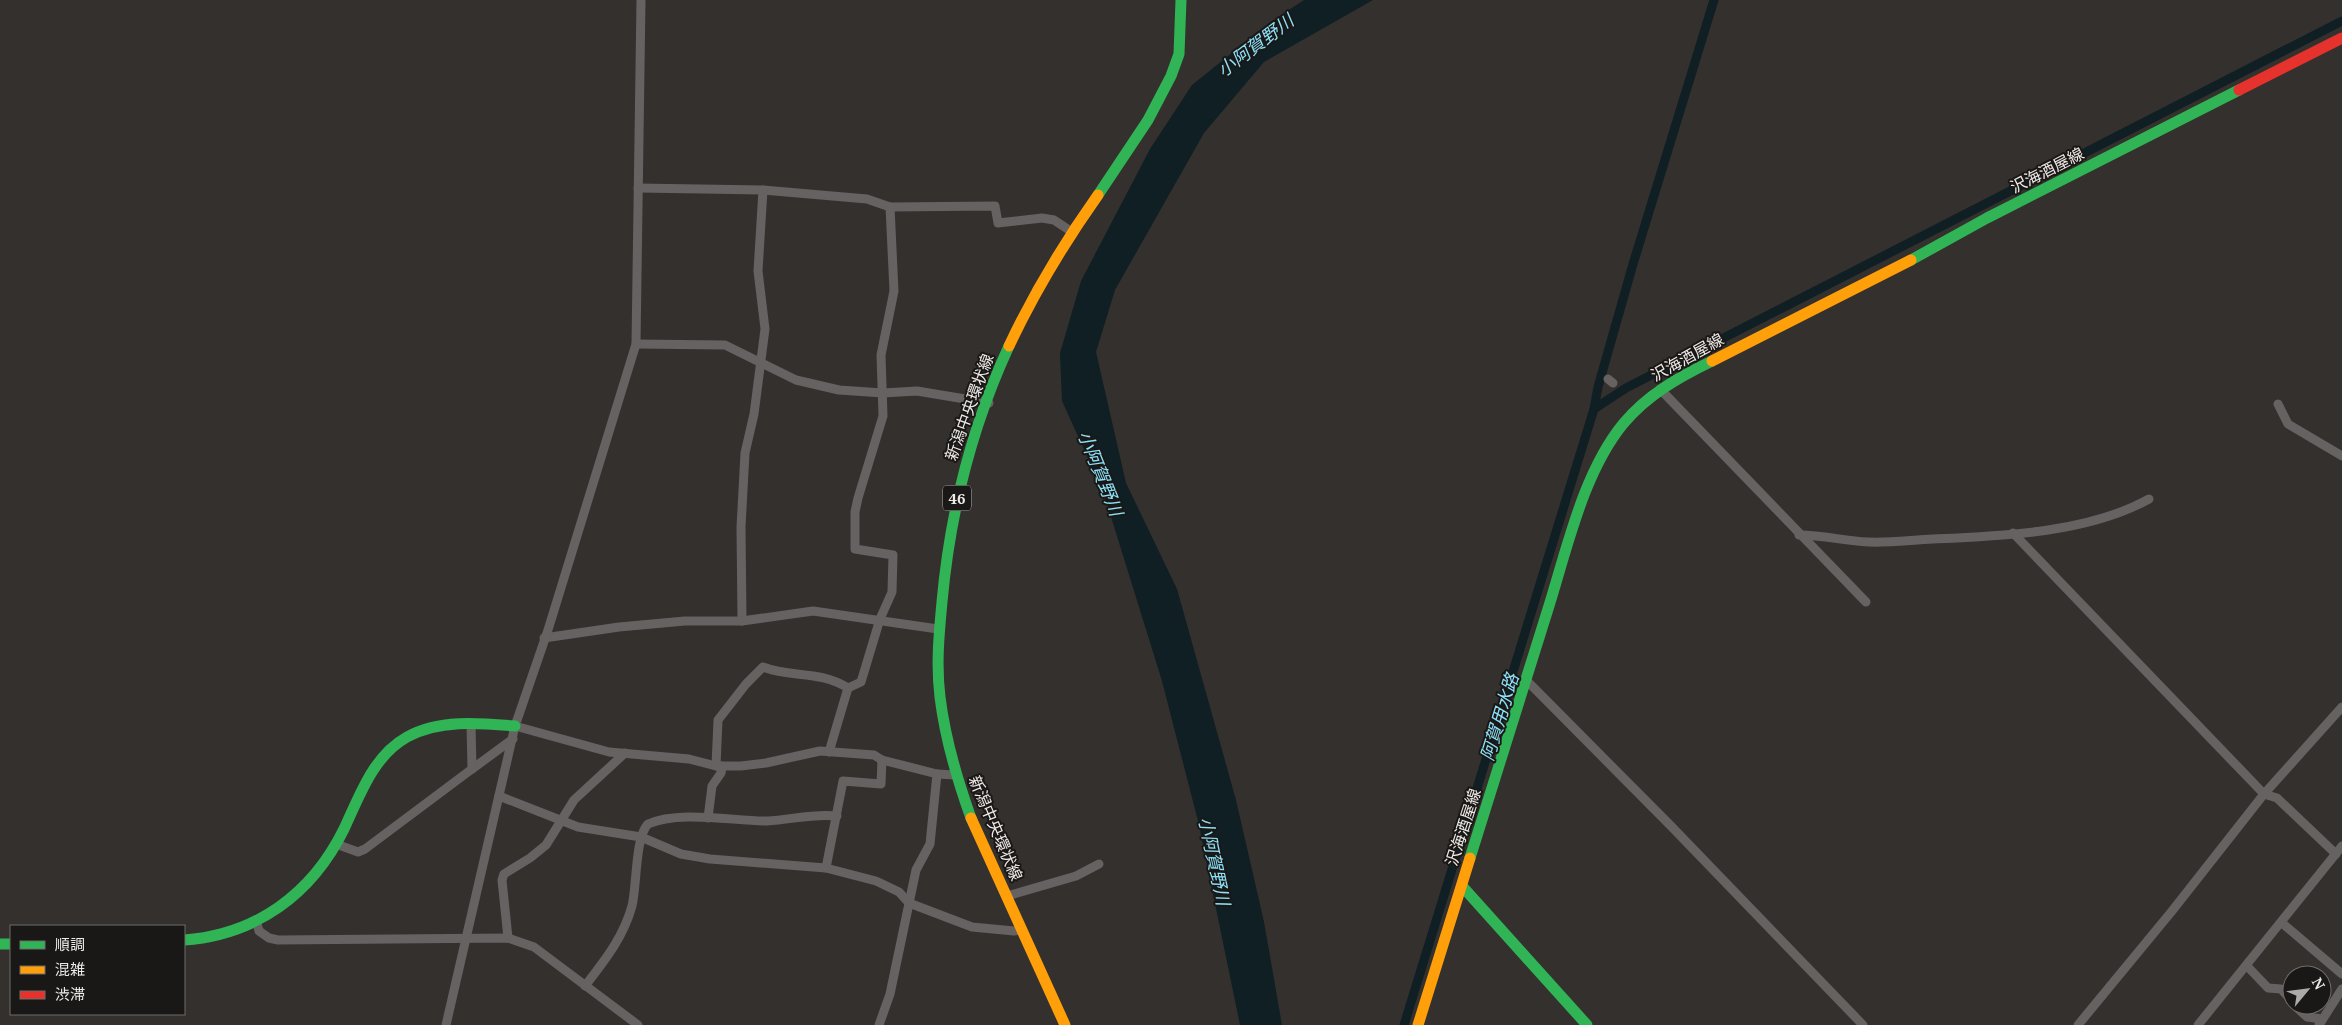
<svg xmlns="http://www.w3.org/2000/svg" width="2342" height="1025" viewBox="0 0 2342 1025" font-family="'Noto Serif','Noto Sans JP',serif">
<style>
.water{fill:#101f23}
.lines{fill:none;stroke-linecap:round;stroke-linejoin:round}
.canal{stroke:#101f23;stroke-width:9}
.street{stroke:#656261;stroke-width:9}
.fast{stroke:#30b455;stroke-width:11}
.slow{stroke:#ff9f0a;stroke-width:11}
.jam{stroke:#e5322d;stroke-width:11}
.labels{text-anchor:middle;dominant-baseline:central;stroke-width:4;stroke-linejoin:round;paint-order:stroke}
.shield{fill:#1a1816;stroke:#aeaba9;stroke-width:1}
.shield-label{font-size:15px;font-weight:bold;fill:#eeeae8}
.street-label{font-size:16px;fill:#eeeae8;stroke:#1a1816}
.water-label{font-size:18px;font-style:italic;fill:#8de1f9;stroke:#1a1816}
</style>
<rect width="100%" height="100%" fill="#33302e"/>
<!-- water -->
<path class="water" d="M1304 0H1373L1264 62 1204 133 1115 290 1096 352 1126 483 1177 589 1236 800 1264 922 1282 1025H1240L1198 821 1162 681 1103 491 1062 401 1060 353 1081 281 1150 149 1192 85 1269 23Z"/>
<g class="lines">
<!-- canal -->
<g class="canal">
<path d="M1594 409 1626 388 2342 21"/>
<path d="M1404 1025 1594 409 1598 387 1633 264 1714 0"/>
</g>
<!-- street -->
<g class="street">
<path d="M638 188 763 190 867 199 890 207 995 206 998 223 1042 218 1054 220 1072 232"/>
<path d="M636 344 725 345 796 380 839 390 883 393 917 391 989 403"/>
<path d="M1608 379 1613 383"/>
<path d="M1660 389 1866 602"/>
<path d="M2278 404 2288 424 2342 456"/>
<path d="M2013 533 2264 794 2277 798 2336 854"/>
<path d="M1799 535C1824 535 1844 541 1868 542 1889 543 1911 540 1933 539 2002 536 2088 533 2149 499"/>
<path d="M742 621 741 527 745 453 754 414 765 329 758 271 763 190"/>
<path d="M544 638 619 627 685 621H742L813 611 938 629"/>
<path d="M1526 680 1670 825 1863 1025"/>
<path d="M848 688 861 682 880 619 892 592 893 555 855 549V512L858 498 883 416 881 355 894 291 890 207"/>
<path d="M515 726 609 752 689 759 716 766H741L766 763 820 751 874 755 882 760 937 774 956 775"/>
<path d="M829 752 848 688"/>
<path d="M882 760 881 784 843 781 826 868 876 881 899 892 909 903 972 927 1014 931 1021 930"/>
<path d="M716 766 718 720 746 684 763 667C791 678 820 670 848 688"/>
<path d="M472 769 513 739"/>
<path d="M499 796 578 827 641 837 681 854 710 859 826 868"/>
<path d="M708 818 712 786 721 773 722 766"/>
<path d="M336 844 358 852 365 849 472 769 471 724"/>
<path d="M1007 896 1076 876 1099 864"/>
<path d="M256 920 259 931 269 938 278 940 508 938 534 947 638 1025"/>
<path d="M2282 923 2342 974"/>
<path d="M508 938 502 880 504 874 530 858 546 845 574 800 625 753"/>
<path d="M2247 966 2268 988 2281 989 2292 1001"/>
<path d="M585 986C605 960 623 938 632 906 637 886 635 837 648 824 679 810 733 821 767 821 791 820 813 813 837 816"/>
<path d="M2294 1005 2307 1017 2322 1019"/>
<path d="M446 1025 515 726 548 630 636 344 641 0"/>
<path d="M879 1025 890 994 916 870 930 844 937 774"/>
<path d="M2078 1025 2172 911 2264 794 2342 707"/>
<path d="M2198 1025 2342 846"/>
<path d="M2319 1025 2342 989"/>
</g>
<!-- fast -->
<g class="fast">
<path d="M1098 195 1148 120 1171 76 1179 54 1181 0"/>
<path d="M1911 260 1987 218 2239 90"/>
<path d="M971 818C957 779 945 738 940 697 936 665 939 634 942 602 950 513 972 426 1009 346"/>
<path d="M1470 858C1496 775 1522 692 1548 609 1567 549 1583 473 1623 424 1647 395 1679 377 1712 361"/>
<path d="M1462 886 1587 1025"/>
<path d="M184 940C256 935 312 894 344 829 360 795 373 756 407 737 439 719 480 723 515 726"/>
<path d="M0 944H11"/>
</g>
<!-- slow -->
<g class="slow">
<path d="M1009 346C1034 293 1064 243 1098 195"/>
<path d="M1712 361 1911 260"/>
<path d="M971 818 1065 1025"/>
<path d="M1418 1025 1470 858"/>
</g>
<!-- jam -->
<path class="jam" d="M2239 90 2342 38"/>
</g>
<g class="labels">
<!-- shield labels -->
<rect class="shield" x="943" y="485.5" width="28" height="25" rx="4"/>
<g class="shield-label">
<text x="957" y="498">46</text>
</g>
<!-- street labels -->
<g class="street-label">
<text transform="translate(2047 170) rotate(-27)">沢海酒屋線</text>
<text transform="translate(1687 357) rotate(-29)">沢海酒屋線</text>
<text transform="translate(969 407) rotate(-70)">新潟中央環状線</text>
<text transform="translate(1463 827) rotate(-72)">沢海酒屋線</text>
<text transform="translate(996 828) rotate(67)">新潟中央環状線</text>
</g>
<!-- water labels -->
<g class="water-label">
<text transform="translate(1255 45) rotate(-37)">小阿賀野川</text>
<text transform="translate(1101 473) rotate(68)">小阿賀野川</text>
<text transform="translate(1499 717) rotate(-73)">阿賀用水路</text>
<text transform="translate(1215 861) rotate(78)">小阿賀野川</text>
</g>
</g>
<!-- legend -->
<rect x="10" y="925" width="175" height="90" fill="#1a1816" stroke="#6f6c6a"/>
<rect x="20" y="941" width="25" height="8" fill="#30b455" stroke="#6f6c6a"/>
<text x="55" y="950" font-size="15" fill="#eeeae8">順調</text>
<rect x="20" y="966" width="25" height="8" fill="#ff9f0a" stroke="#6f6c6a"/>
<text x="55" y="975" font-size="15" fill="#eeeae8">混雑</text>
<rect x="20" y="991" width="25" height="8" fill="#e5322d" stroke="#6f6c6a"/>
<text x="55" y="1000" font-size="15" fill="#eeeae8">渋滞</text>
<!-- north arrow -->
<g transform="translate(2307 990) rotate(61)"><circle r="24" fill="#1a1816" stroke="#6f6c6a"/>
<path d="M0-4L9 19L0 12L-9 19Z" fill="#ada9a7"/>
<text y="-8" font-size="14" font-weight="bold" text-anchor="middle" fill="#eeeae8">N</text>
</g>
</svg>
